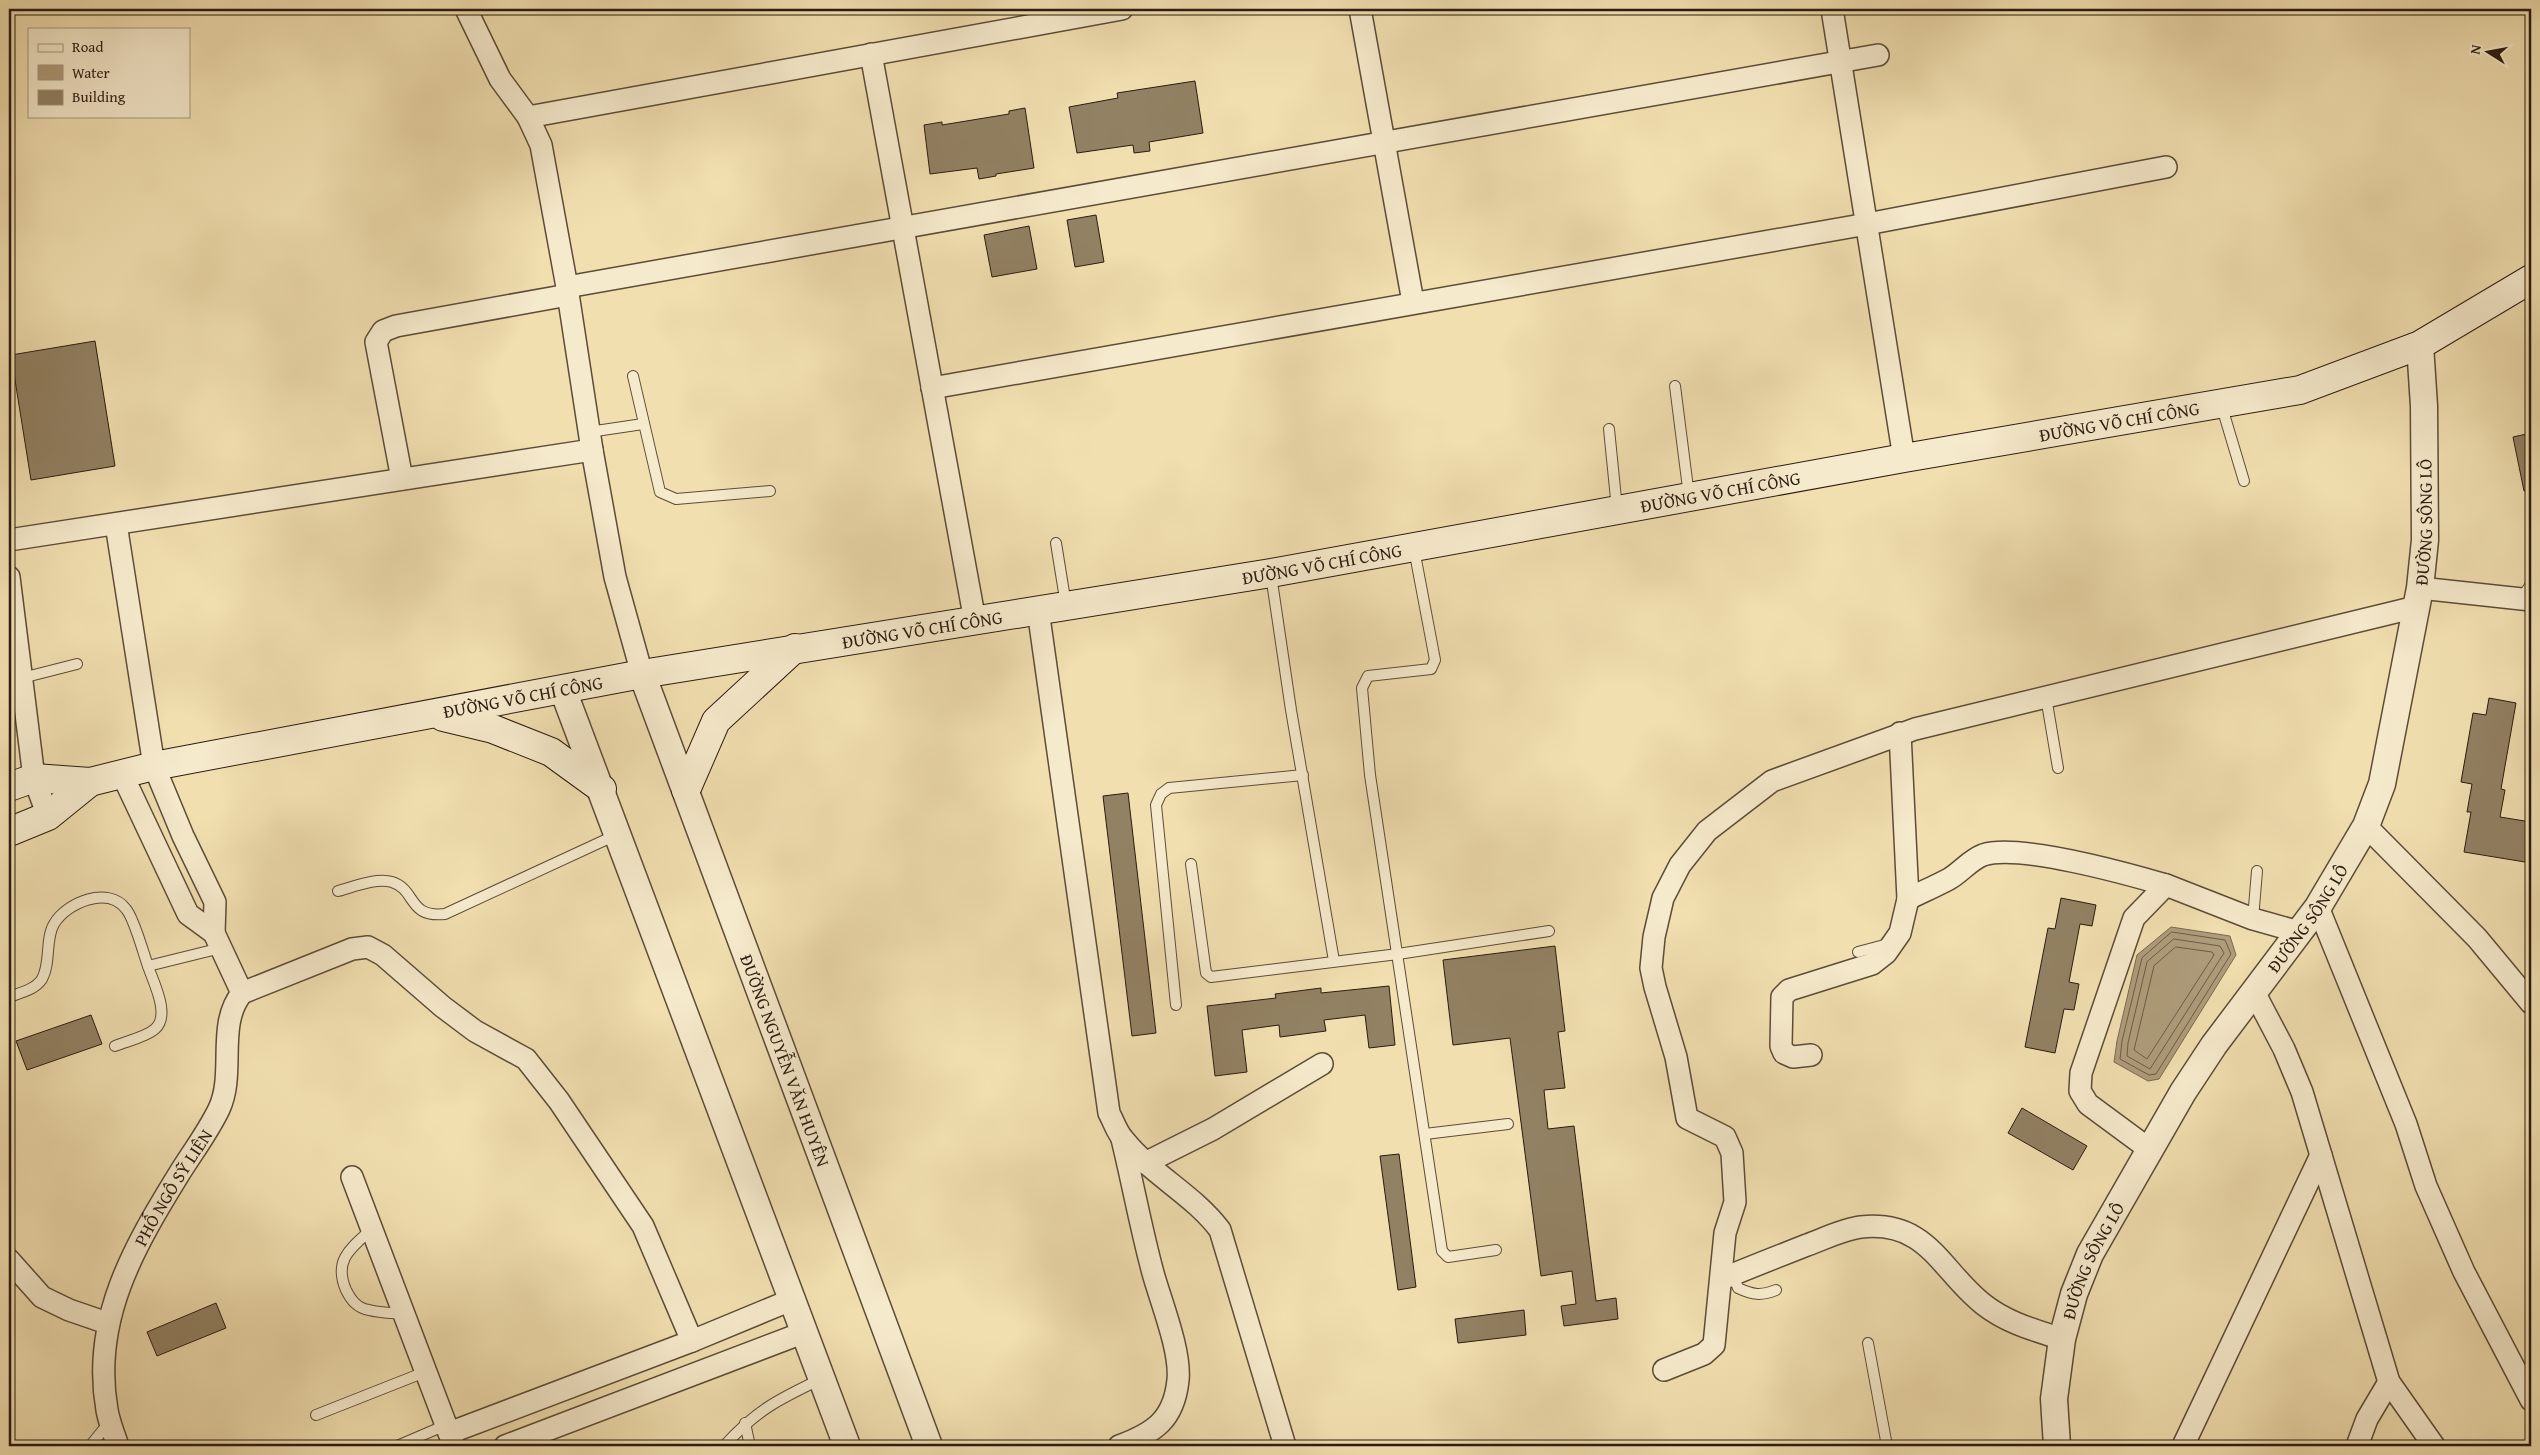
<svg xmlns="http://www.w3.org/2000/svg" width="2540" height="1455" viewBox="0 0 2540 1455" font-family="'Gentium Book Plus',serif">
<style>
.water{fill:#ae9c7a;stroke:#7a6850}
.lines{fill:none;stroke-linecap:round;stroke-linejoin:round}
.shore{stroke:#6c5c45;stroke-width:1}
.building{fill:#928163;stroke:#2b1b10}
.service-casing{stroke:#5c4c38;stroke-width:12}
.minor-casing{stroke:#5c4c38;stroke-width:24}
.tertiary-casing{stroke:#5c4c38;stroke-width:29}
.secondary-casing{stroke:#2b1b10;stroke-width:30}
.service{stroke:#f6eacc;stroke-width:10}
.minor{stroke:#f6eacc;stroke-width:21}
.tertiary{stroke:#f6eacc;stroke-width:26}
.secondary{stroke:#f6eacc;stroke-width:28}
.labels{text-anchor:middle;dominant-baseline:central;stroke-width:4.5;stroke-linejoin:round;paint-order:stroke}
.street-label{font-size:18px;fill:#2b1b10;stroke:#f6eacc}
</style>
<rect width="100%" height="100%" fill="#f1dfb0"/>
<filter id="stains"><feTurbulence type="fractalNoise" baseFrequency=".004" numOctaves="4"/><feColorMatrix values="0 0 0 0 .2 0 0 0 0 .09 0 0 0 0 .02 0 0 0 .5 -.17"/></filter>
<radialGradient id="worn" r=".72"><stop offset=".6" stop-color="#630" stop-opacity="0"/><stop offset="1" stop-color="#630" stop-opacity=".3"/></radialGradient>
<!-- water -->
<path class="water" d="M2171 927 2230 936 2236 955 2159 1079 2148 1081 2114 1062 2117 1041 2137 955Z"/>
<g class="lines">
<!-- shore -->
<g class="shore">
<path d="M2172 932 2225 940 2231 954 2156 1074 2149 1075 2120 1059 2122 1041 2142 958Z"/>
<path d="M2174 939 2220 946 2224 953 2150 1069 2127 1056 2128 1043 2147 962Z"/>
<path d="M2176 947 2212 952 2214 955 2147 1059 2134 1050 2154 966Z"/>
</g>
</g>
<!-- building -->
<g class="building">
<path d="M1195 81 1203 133 1149 142 1150 151 1134 153 1133 145 1077 153 1069 107 1118 98 1117 93Z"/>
<path d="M1025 108 1034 168 996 174V176L979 179 977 168 930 174 924 125 942 122V125L1009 114V111Z"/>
<path d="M1096 215 1104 262 1075 267 1067 220Z"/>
<path d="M1029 226 1037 269 992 277 984 235Z"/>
<path d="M95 341 115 466 31 480 11 355Z"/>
<path d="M2531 433V491H2524L2513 437Z"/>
<path d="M2489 698 2516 703 2501 789 2505 790 2500 817 2531 822V863L2464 852 2471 812H2467L2472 784 2461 782 2473 713 2486 715Z"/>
<path d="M1128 793 1156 1033 1132 1036 1103 796Z"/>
<path d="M2061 898 2096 905 2092 926 2080 924 2069 982 2079 984 2074 1010 2064 1009 2055 1053 2025 1047 2048 928 2055 929Z"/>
<path d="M1555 946 1565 1031 1558 1032 1565 1088 1544 1090 1548 1129 1574 1126 1596 1301 1616 1298 1618 1319 1564 1326 1561 1306 1576 1304 1572 1271 1541 1276 1510 1038 1453 1045 1443 960Z"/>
<path d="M1389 986 1395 1045 1369 1048 1365 1015 1324 1020 1326 1031 1280 1037 1279 1025 1242 1030 1247 1072 1215 1076 1207 1006 1276 998 1275 994 1321 988V993Z"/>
<path d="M91 1015 102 1044 27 1070 16 1041Z"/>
<path d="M2022 1108 2087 1146 2073 1170 2008 1133Z"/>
<path d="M1399 1154 1416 1287 1398 1290 1380 1156Z"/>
<path d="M216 1303 226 1328 157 1356 147 1332Z"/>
<path d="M1524 1310 1526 1335 1458 1343 1455 1319Z"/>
</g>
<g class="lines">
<defs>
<g id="service">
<path d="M633 376 660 492 676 499 770 491"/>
<path d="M1675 386 1689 496"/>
<path d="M2221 404 2244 481"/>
<path d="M1609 429 1617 509"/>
<path d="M589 432 643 424"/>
<path d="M1056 543 1066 605"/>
<path d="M1414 549 1435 660 1431 669 1368 676 1362 688 1370 775 1442 1251 1448 1257 1496 1250"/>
<path d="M1271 575 1291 710 1334 961"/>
<path d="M2521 599 2531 584"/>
<path d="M22 678 77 664"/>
<path d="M2046 697 2058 768"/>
<path d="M1191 864 1206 973 1211 977 1398 954 1549 931"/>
<path d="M338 891C353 887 377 877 392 882 417 890 407 918 445 914L616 835"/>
<path d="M2253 919 2257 871"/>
<path d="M1858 952 1888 944"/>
<path d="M9 997C19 993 35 990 42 979 51 963 45 939 54 924 66 903 108 885 126 909 134 918 143 952 148 966L221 948"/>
<path d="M1176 1005 1156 805 1161 794 1169 788 1303 775"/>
<path d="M115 1046C127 1041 146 1037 155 1029 171 1015 153 982 148 966"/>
<path d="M1425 1134 1508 1124"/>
<path d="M372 1229C351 1248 333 1260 346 1290 351 1300 357 1308 369 1310 380 1313 392 1313 404 1314"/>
<path d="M1733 1274 1738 1288C1753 1295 1761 1296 1776 1290"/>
<path d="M1868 1343 1887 1446"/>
<path d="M316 1415 425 1372"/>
<path d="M745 1423 750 1446"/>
<path d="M90 1446 103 1430 112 1426"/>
<path d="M397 1446 446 1425"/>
<path d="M724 1446C757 1410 777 1400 821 1379"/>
</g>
<g id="minor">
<path d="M466 9 500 79 528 117 541 145 567 287 592 450 615 577 642 674"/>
<path d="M1360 9 1413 302"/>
<path d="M1832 9 1904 458"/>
<path d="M871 54 975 621"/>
<path d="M528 117 1122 9"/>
<path d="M567 287 1878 55"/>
<path d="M932 388 1867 224 2166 167"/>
<path d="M402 479 376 342 383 331 396 326 568 295"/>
<path d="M116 524 154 766 183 836 215 902 214 933"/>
<path d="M9 540 592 450"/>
<path d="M9 577 34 778 48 816"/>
<path d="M2420 588 2531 600"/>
<path d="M1038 610 1109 1113C1114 1122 1117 1133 1124 1140 1152 1175 1194 1195 1220 1230L1285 1446"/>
<path d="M2366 826 2477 938 2531 1003"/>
<path d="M1908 899C1922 892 1936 886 1949 879 1961 872 1970 860 1983 855 2018 843 2128 874 2166 885"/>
<path d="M2318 907 2406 1124 2426 1186 2464 1272 2531 1400"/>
<path d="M2254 992 2284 1049 2302 1092 2389 1382 2434 1446"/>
<path d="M242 993 352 949 368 947 383 955 443 1007 475 1031 526 1059 559 1101 643 1226 692 1341"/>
<path d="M1811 1055 1793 1057 1784 1053 1781 1046 1782 997 1789 990 1872 964 1886 953 1900 933 1908 899 1900 733"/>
<path d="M2149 1149 2088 1104 2080 1091 2081 1073 2134 918 2166 885 2253 919 2299 932"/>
<path d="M1145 1163 1213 1129 1322 1064"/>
<path d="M352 1177 454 1446"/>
<path d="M9 1260 42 1297 69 1310 107 1323"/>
<path d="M1722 1279C1751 1267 1779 1256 1807 1245 1824 1239 1843 1229 1861 1227 1928 1220 1940 1270 1983 1304 2007 1323 2034 1330 2062 1339"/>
<path d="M1664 1370 1704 1354 1714 1345 1725 1233 1735 1202 1732 1153 1725 1137 1687 1118 1676 1057 1655 987 1651 968 1654 937 1663 898 1680 865 1707 831 1772 781 1915 729 2416 607"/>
<path d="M449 1433 692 1341 791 1300"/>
<path id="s1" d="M118 1446C114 1434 109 1422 107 1410 91 1320 134 1247 179 1174 192 1153 208 1132 219 1109 236 1073 216 1025 242 993L214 933 188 914 122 774"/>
<path d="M505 1446 805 1332"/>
<path d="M1119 1446C1154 1433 1174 1420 1178 1380 1181 1351 1161 1302 1153 1273 1141 1229 1133 1184 1122 1139"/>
<path d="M2183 1446 2321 1155"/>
<path d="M2357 1446 2367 1419 2389 1382"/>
</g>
<g id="tertiary">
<path id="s2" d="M642 674 929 1446"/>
<path d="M563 690 847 1446"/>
<path id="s3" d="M2057 1446 2054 1399 2062 1339 2074 1294 2090 1254 2183 1092 2214 1045 2318 907 2366 826 2382 784 2420 588 2425 540 2424 406 2420 345"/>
</g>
<g id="secondary">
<path d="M443 717 493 729 551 752 602 789"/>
<path id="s4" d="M9 787 34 778 90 782 154 766 642 674 1271 573 1904 458 2300 390 2420 345 2531 279"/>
<path d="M686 790 716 721 795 648"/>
<path d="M9 832 48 816 90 782"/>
</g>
</defs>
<!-- service casing -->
<use href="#service" class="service-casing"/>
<!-- minor casing -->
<use href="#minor" class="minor-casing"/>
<!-- tertiary casing -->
<use href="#tertiary" class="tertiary-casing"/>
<!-- secondary casing -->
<use href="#secondary" class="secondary-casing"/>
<!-- service -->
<use href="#service" class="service"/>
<!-- minor -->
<use href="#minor" class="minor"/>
<!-- tertiary -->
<use href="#tertiary" class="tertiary"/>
<!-- secondary -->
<use href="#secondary" class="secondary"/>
</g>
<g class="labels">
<!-- street labels -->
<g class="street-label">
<text stroke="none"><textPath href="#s4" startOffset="2144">ĐƯỜNG VÕ CHÍ CÔNG</textPath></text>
<text stroke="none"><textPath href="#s4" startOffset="1739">ĐƯỜNG VÕ CHÍ CÔNG</textPath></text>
<text stroke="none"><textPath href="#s3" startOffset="1018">ĐƯỜNG SÔNG LÔ</textPath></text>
<text stroke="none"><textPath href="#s4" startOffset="1334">ĐƯỜNG VÕ CHÍ CÔNG</textPath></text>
<text stroke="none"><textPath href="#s4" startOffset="929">ĐƯỜNG VÕ CHÍ CÔNG</textPath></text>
<text stroke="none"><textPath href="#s4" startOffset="524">ĐƯỜNG VÕ CHÍ CÔNG</textPath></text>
<text stroke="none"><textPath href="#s3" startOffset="598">ĐƯỜNG SÔNG LÔ</textPath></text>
<text stroke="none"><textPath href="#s2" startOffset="412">ĐƯỜNG NGUYỄN VĂN HUYÊN</textPath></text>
<text stroke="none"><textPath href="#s1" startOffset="276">PHỐ NGÔ SỸ LIÊN</textPath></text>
<text stroke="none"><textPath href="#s3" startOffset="192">ĐƯỜNG SÔNG LÔ</textPath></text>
</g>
</g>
<!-- margin -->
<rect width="2540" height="1455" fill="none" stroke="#f1dfb0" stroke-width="30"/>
<rect x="10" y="10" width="2520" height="1435" fill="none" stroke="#2b1b10" stroke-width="2.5"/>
<rect x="15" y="15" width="2510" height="1425" fill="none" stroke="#2b1b10"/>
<!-- legend -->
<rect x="28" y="28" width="162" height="90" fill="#f6eacc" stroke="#a59781"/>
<rect x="38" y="44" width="25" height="8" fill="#f6eacc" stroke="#a59781"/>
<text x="72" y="52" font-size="15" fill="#2b1b10">Road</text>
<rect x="38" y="65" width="25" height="15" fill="#ae9c7a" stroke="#a59781"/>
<text x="72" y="78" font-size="15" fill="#2b1b10">Water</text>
<rect x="38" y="90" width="25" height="15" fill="#928163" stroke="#a59781"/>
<text x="72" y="102" font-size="15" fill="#2b1b10">Building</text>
<!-- north arrow -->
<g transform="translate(2488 52) rotate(281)" stroke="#f6eacc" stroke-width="4" paint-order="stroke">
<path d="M0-4L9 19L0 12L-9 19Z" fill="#2b1b10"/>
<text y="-8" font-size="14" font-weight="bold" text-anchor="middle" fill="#2b1b10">N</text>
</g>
<rect width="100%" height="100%" filter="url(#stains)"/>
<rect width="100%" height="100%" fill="url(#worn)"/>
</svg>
